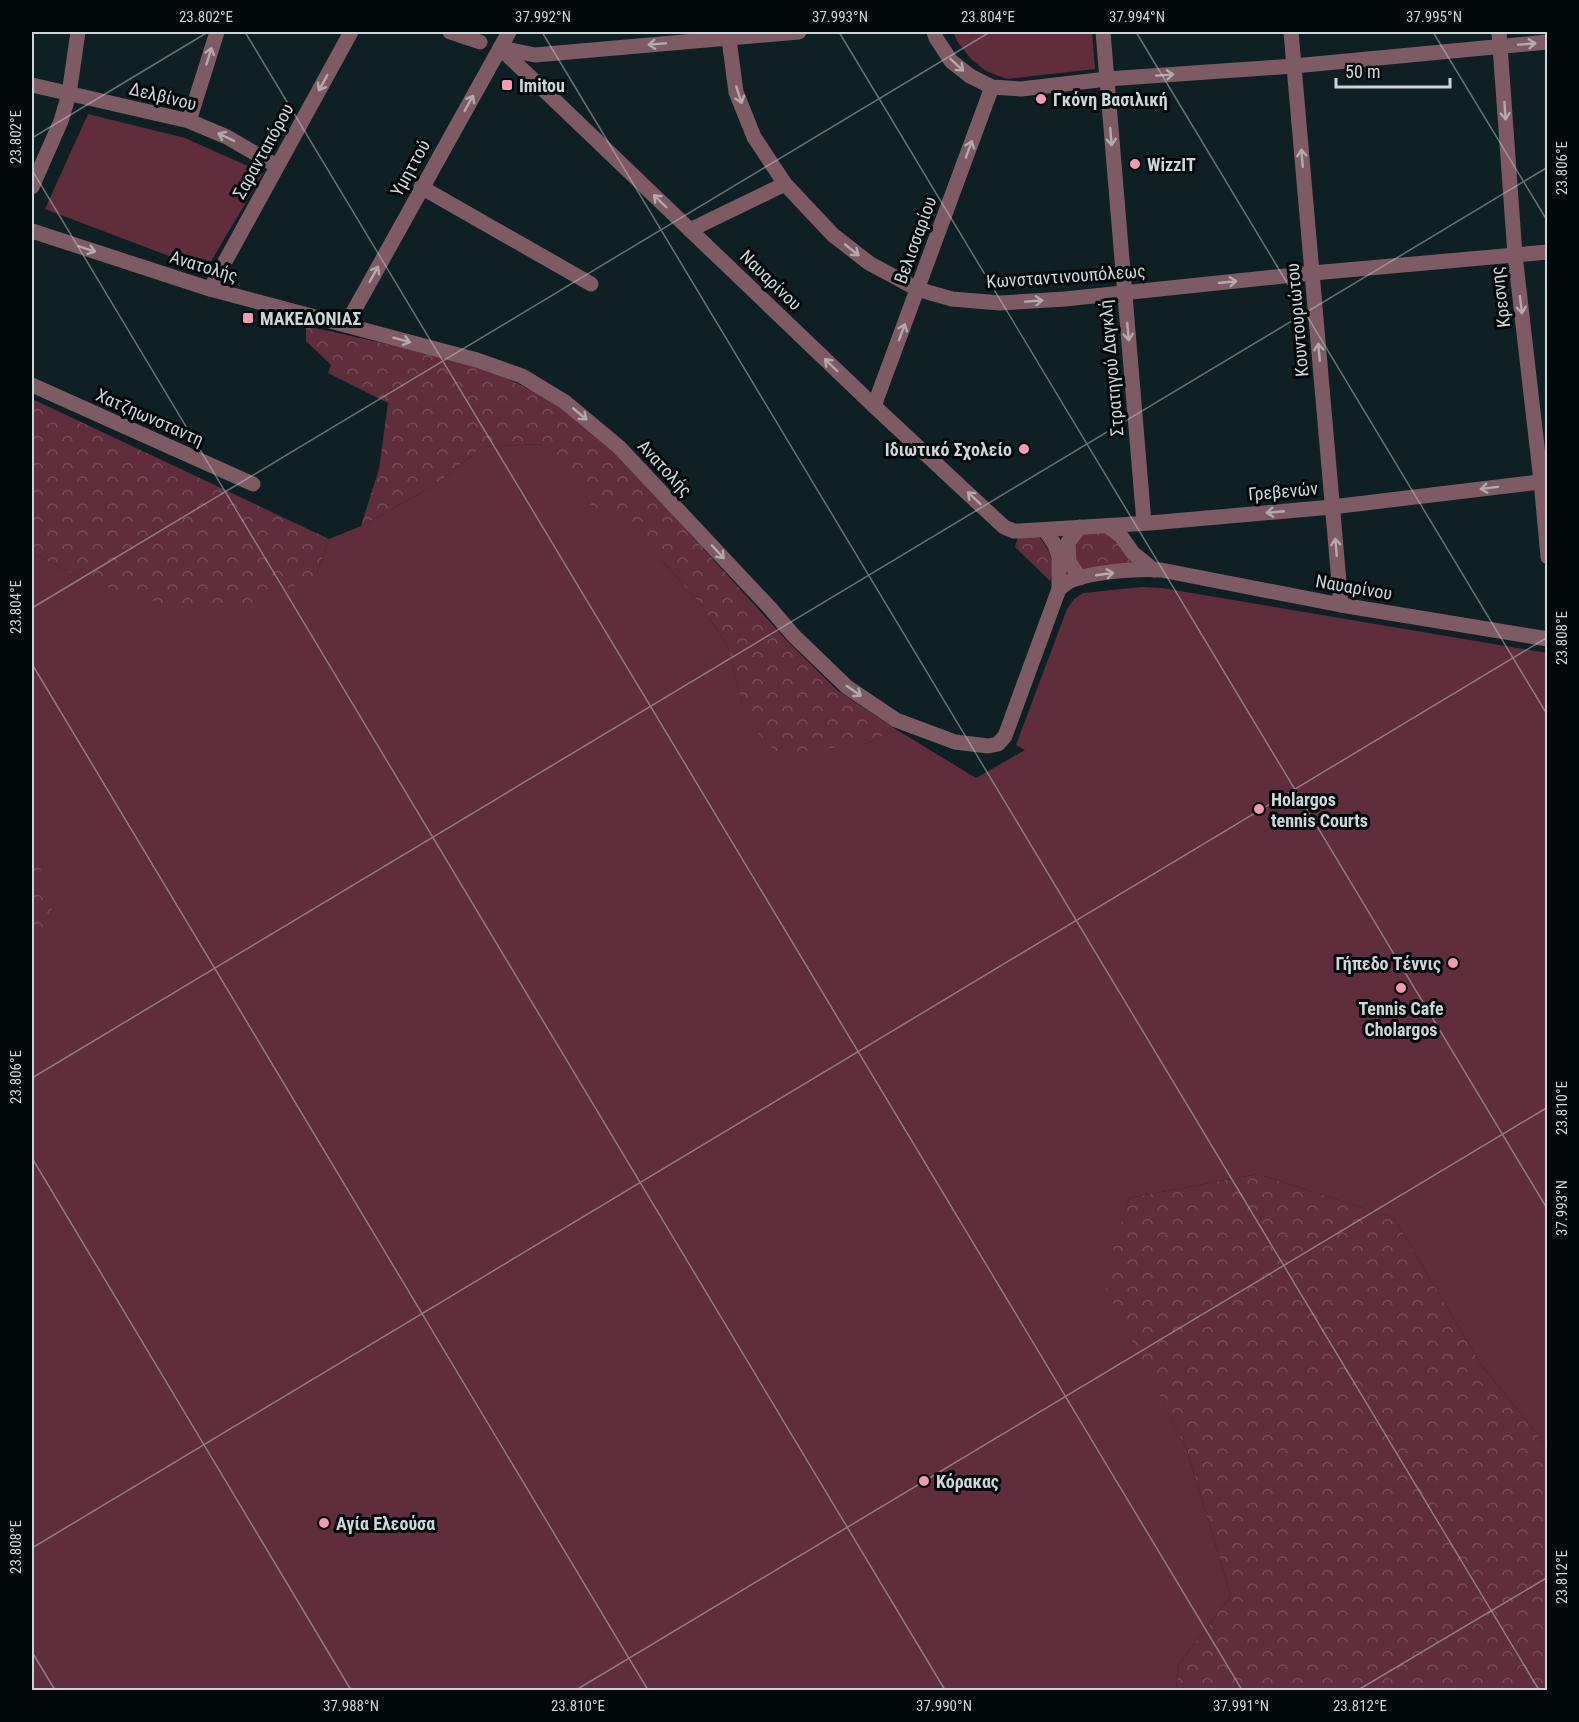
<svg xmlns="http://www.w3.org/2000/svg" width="1579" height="1722" viewBox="0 0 1579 1722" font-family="'Roboto Condensed',sans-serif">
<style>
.green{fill:#5f2d3c}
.forest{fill:url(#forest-crowns)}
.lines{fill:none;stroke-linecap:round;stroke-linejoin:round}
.minor{stroke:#7e5b64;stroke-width:15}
.oneway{stroke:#b1abb0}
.ticks{fill:none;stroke:#ccd6d9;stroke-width:1.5;stroke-opacity:0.45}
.poi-dot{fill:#f19ab2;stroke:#03080a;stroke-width:2}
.labels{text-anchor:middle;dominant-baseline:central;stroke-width:6;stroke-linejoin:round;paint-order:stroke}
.poi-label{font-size:18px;font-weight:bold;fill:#ccd6d9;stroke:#03080a;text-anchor:start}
.street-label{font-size:18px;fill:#ccd6d9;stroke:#03080a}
.neatline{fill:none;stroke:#ccd6d9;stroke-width:2}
.ticks-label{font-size:15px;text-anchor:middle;fill:#ccd6d9}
</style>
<defs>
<pattern id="forest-crowns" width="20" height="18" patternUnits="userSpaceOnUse" patternTransform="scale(1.5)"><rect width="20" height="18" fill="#5f2d3c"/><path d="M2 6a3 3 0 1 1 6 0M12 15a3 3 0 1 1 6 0" fill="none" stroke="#754b58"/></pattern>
</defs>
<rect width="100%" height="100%" fill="#0f2024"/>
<!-- green -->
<g class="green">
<path d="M953 32H1092L1095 69 1007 79 986 71 971 59 957 41Z"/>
<path d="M88 114 185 138 263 173 206 270 45 209Z"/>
<path d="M540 444 568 469 591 505 620 522 667 566 702 606 728 647 742 705 842 745 868 743 897 730 976 778 1025 750 1016 745 1067 609 1074 599 1083 593 1142 587 1162 588 1547 653V1446L1482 1366 1394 1218 1258 1174 1129 1198 1104 1283 1187 1450 1231 1596 1179 1664 1176 1690H32V553L87 581 316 576 329 539 361 526 435 485 482 447Z"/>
</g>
<!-- forest -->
<g class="forest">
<path d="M306 326 473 363 553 400 616 452 788 642 837 690 897 730 868 743 811 751H775L759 734 742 705 728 647 702 606 667 566 620 523 591 505 568 470 540 444 482 447 435 485 361 526 379 469 388 403 328 373 331 365 306 341Z"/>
<path d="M32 399 329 539 316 576 257 602 184 610 87 581 32 553Z"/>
<path d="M1083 532 1109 533 1137 566 1082 573 1075 565V542Z"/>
<path d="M1018 537H1039C1050 550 1057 564 1050 581L1015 547Z"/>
<path d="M32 851 40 863 42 884 52 905 51 927 32 931Z"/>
<path d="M1258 1174 1394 1218 1482 1366 1547 1446V1690H1176L1179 1664 1231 1596 1187 1450 1103 1283 1129 1198Z"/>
</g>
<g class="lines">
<!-- minor -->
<g class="minor">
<path d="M450 32 480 42"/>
<path d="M728 32 736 92 754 137 785 184 833 235 869 263 917 289 952 299 1000 303 1065 299 1313 273 1548 252"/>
<path d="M934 32 936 38 951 61 970 76 992 87 1021 89 1107 79 1294 66 1548 42"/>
<path d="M1103 32 1144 523"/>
<path d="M1291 32 1341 605"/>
<path d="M1499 32 1515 255 1541 481 1548 557"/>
<path d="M500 48 874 406 1004 527 1014 531H1020L1150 523 1332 507 1548 481"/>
<path d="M501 48 535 55 799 32"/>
<path d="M32 85 189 121 227 137 277 166"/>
<path d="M189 121 217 32"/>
<path d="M32 187 61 121 69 94 78 32"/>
<path d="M421 187 591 284"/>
<path d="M690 230 785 184"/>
<path d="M32 231 210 289 477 360 522 376 565 402 619 447 770 608 794 636 847 687 896 720 955 742 988 746 998 744 1005 736 1059 589V557L1055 545 1045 530"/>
<path d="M210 289 351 32"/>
<path d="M346 325 509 32"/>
<path d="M32 385 253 484"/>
<path d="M874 406 992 87"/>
<path d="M1108 526 1121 536 1133 553 1154 570"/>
<path d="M1080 527 1068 542 1069 562 1080 578"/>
<path d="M1059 589C1062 587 1066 583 1070 581 1091 572 1139 568 1161 570L1341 605 1548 639"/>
</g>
</g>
<!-- one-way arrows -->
<defs><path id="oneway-shaft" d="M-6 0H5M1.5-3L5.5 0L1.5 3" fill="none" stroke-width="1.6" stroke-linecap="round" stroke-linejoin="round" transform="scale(1.5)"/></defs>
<g class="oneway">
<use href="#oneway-shaft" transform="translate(657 44) rotate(175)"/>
<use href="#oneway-shaft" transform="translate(1527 44) rotate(-5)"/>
<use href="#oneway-shaft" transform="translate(209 56) rotate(-73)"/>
<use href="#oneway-shaft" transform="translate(957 65) rotate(43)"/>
<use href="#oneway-shaft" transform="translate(1165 75) rotate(-4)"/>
<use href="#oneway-shaft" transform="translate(323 83) rotate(119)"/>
<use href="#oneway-shaft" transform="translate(739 95) rotate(72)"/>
<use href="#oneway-shaft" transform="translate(469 103) rotate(-61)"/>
<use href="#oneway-shaft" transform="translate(1505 111) rotate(86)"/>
<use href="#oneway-shaft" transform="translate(226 137) rotate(-154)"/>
<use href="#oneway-shaft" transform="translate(1111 137) rotate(85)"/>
<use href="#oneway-shaft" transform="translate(969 149) rotate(-70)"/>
<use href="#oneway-shaft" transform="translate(1302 158) rotate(-95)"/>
<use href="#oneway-shaft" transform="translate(660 201) rotate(-136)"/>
<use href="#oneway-shaft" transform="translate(87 249) rotate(18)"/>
<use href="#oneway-shaft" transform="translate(852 250) rotate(39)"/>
<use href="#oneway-shaft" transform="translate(374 274) rotate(-61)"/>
<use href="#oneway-shaft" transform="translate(1228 282) rotate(-6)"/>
<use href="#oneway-shaft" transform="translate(1034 301) rotate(-4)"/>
<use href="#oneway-shaft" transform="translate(1521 305) rotate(83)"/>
<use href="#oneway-shaft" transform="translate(902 332) rotate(-70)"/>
<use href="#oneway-shaft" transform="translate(1128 332) rotate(85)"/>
<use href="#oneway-shaft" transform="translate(402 340) rotate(15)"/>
<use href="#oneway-shaft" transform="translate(1319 352) rotate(-95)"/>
<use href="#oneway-shaft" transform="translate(831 365) rotate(-136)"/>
<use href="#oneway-shaft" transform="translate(580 414) rotate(40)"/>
<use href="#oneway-shaft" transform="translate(1489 488) rotate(173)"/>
<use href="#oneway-shaft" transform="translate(974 498) rotate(-137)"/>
<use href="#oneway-shaft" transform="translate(1275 512) rotate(175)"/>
<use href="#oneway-shaft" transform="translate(1336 547) rotate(-95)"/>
<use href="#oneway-shaft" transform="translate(718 552) rotate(47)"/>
<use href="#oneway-shaft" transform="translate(1105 574) rotate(-8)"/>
<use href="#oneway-shaft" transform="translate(854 691) rotate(35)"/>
</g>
<!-- ticks -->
<path class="ticks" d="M245 32 1242 1690M542 32 1539 1690M839 32 1548 1210M1136 32 1548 716M1433 32 1548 222M32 138 208 32M32 170 945 1690M32 608 990 32M32 664 648 1690M32 1078 1548 167M32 1158 351 1690M32 1548 1548 637M32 1652 55 1690M576 1690 1548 1107M1358 1690 1548 1577"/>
<!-- markers -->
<g class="poi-dot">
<rect x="501" y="79" width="12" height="12" rx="3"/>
<circle cx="1041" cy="99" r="6"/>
<circle cx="1135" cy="164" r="6"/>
<rect x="242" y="312" width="12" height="12" rx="3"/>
<circle cx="1024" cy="449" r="6"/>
<circle cx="1259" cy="809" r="6"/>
<circle cx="1453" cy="963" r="6"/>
<circle cx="1401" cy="988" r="6"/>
<circle cx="924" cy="1481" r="6"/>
<circle cx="324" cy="1523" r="6"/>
</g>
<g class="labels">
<!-- poi labels -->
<g class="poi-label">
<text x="519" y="85">Imitou</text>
<text x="1053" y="99">Γκόνη Βασιλική</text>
<text x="1147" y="164">WizzIT</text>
<text x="260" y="318">ΜΑΚΕΔΟΝΙΑΣ</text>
<text x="1012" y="449" text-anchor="end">Ιδιωτικό Σχολείο</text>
<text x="1271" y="799">Holargos<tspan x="1271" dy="21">tennis Courts</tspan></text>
<text x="1441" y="963" text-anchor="end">Γήπεδο Τέννις</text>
<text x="1401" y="1008" text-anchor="middle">Tennis Cafe<tspan x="1401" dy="21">Cholargos</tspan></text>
<text x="936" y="1481">Κόρακας</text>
<text x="336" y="1523">Αγία Ελεούσα</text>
</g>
<!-- street labels -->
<g class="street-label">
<text transform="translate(163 96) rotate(14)">Δελβίνου</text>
<text transform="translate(263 151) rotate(-61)">Σαρανταπόρου</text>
<text transform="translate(410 168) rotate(-61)">Υμηττού</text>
<text transform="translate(915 240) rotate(-70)">Βελισσαρίου</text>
<text transform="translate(204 266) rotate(17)">Ανατολής</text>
<text transform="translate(1066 276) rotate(-4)">Κωνσταντινουπόλεως</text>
<text transform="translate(771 280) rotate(44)">Ναυαρίνου</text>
<text transform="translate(1500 297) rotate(-97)">Κρεσνης</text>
<text transform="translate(1297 320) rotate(-95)">Κουντουριώτου</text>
<text transform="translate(1111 368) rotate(-95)">Στρατηγού Δαγκλή</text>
<text transform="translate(150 417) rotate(24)">Χατζηωνσταντη</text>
<text transform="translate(665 468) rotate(47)">Ανατολής</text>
<text transform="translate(1283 491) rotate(-5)">Γρεβενών</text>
<text transform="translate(1354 587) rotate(10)">Ναυαρίνου</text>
</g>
</g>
<!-- border -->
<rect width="1579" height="1722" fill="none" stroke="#03080a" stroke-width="66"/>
<!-- scale -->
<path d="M1336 78v9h114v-9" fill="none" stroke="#ccd6d9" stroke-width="3"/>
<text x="1345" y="78" font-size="18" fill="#ccd6d9" stroke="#03080a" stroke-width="4.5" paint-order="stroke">50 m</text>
<rect x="33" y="33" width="1513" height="1656" class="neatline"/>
<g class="ticks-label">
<text x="206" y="22">23.802°E</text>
<text x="543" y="22">37.992°N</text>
<text x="840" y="22">37.993°N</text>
<text x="988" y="22">23.804°E</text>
<text x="1137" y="22">37.994°N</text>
<text x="1434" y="22">37.995°N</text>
<text transform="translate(16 137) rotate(-90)" y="5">23.802°E</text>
<text transform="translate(1562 168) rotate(-90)" y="5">23.806°E</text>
<text transform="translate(16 607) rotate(-90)" y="5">23.804°E</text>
<text transform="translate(1562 638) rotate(-90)" y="5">23.808°E</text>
<text transform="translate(16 1077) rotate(-90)" y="5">23.806°E</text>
<text transform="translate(1562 1108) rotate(-90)" y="5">23.810°E</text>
<text transform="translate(1562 1208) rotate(-90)" y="5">37.993°N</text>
<text transform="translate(16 1547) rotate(-90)" y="5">23.808°E</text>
<text transform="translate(1562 1577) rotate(-90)" y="5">23.812°E</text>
<text x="351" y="1711">37.988°N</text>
<text x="578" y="1711">23.810°E</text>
<text x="944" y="1711">37.990°N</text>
<text x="1241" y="1711">37.991°N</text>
<text x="1360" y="1711">23.812°E</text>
</g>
</svg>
